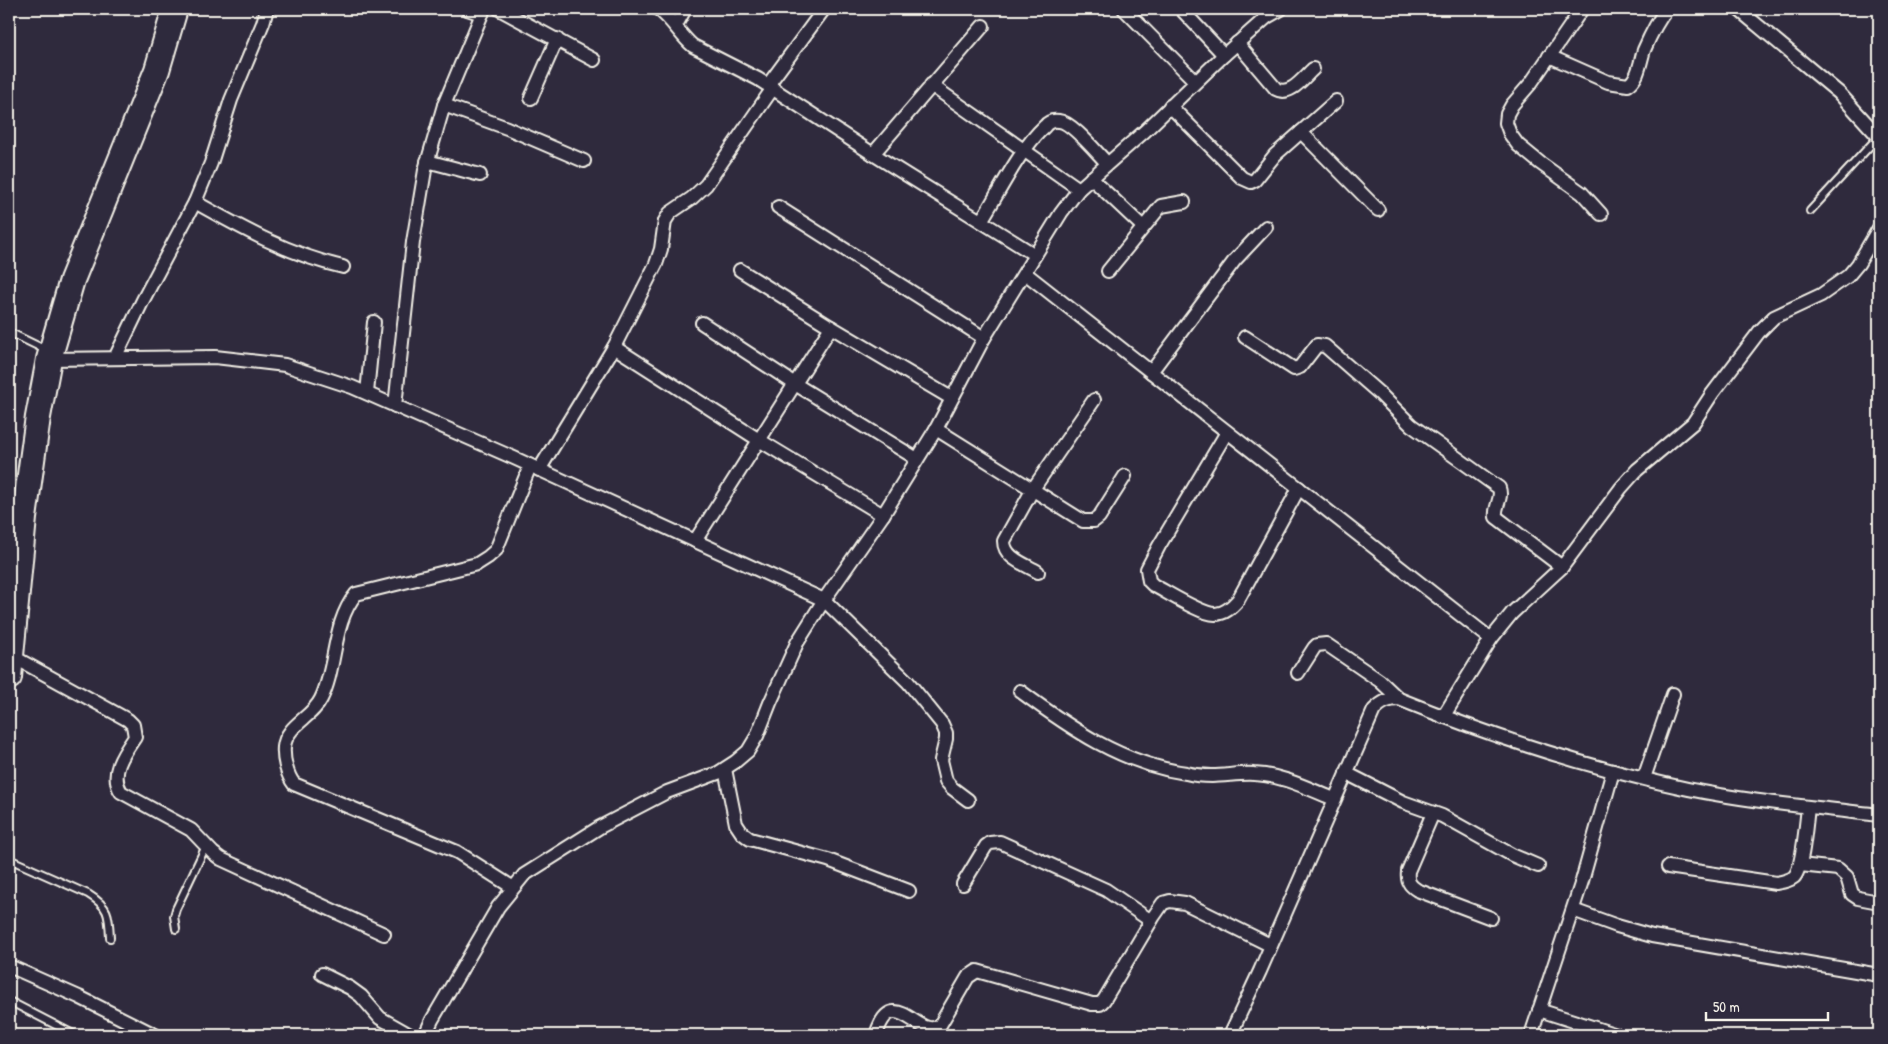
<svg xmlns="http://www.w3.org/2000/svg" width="1888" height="1044" viewBox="0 0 1888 1044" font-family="'Patrick Hand',sans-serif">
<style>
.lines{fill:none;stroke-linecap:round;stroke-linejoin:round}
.lane-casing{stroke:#f4f1e8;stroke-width:10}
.street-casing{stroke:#f4f1e8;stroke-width:16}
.highway-casing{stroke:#f4f1e8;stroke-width:28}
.lane{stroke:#2f2a3d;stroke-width:6}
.street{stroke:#2f2a3d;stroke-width:12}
.highway{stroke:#2f2a3d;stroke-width:24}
</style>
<rect width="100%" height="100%" fill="#2f2a3d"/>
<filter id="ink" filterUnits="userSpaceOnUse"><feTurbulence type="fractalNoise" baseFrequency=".02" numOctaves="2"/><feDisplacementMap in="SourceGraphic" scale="10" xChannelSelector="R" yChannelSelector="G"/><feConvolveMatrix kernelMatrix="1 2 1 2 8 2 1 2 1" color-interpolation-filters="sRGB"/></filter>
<g filter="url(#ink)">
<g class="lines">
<defs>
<g id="lane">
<path d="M1810 211 1879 136"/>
<path d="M9 332 46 350"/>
<path d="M9 859 88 894C109 907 109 914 110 938"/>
<path d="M176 929 174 916 176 909 206 846"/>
<path d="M9 1001 75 1035"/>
</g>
<g id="street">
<path d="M467 9 482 14"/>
<path d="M499 9 594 60"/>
<path d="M658 9C672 19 680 35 693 46L758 79 873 154 1035 255"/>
<path d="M1124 9 1195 81"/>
<path d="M1181 9 1224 55"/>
<path d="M1582 9 1531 83 1512 105 1507 114 1506 123 1510 134 1518 145 1540 163 1582 193 1601 214"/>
<path d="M1738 9 1839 93 1879 137"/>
<path d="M676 25 685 9"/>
<path d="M1237 43 1276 89C1290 97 1303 78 1313 69"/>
<path d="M1549 56 1608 82 1628 85C1639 78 1640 62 1644 50 1650 36 1657 21 1667 9"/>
<path d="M768 85 824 9"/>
<path d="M931 85 1079 189"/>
<path d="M531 98 557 39"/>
<path d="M444 105 507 128 584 161"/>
<path d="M1170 106 1242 178 1251 182 1255 180 1275 155 1336 101"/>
<path d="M1301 132 1378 210"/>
<path d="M873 154 983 26"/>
<path d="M427 161 480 175"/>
<path d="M1091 178 1143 227"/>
<path d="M195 202C241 228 290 255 343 267"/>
<path d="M778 207 984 338"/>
<path d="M981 221C1000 191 1019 150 1045 126 1048 122 1053 120 1059 121 1072 122 1097 153 1107 163"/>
<path d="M740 270 831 327 951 398"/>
<path d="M1108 271 1161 206 1184 202"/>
<path d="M1025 273 1491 639"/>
<path d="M702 323 795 384 917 459"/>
<path d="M1245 337 1294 369 1300 367 1317 345 1325 346 1380 394 1411 425 1499 488C1503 499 1494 506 1496 517L1562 567"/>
<path d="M614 347 759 440 883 515"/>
<path d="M115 358 143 300 195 202 211 163 231 100 263 23 267 9"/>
<path d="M49 359 215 357 285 365 352 387 514 458 824 600 908 682 942 724 946 733V739L941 760 946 781 952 788 968 800"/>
<path d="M1151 372 1235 260 1266 227"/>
<path d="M367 393 374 322"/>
<path d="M395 406 413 242 425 170 444 105 484 9"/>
<path d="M936 429 1083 521H1094L1099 517 1125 476"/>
<path d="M1227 432 1159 546 1147 569 1149 581 1153 585C1167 592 1201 614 1215 614 1225 614 1232 607 1238 600L1299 488"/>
<path d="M539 470 614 347 656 264 661 249 665 221 670 213 692 198 706 185 773 88"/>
<path d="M695 541 831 327"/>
<path d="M1038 572C1025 564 1004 558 1004 541L1033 489 1094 400"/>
<path d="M10 655 128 720 133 725 135 737C124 753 109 773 121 792L191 830 213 853 221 859 384 934"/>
<path d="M1298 673 1314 648 1317 645 1326 644 1380 681 1399 699"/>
<path d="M1020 691C1070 728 1122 764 1186 773 1194 775 1204 776 1212 776 1226 776 1240 773 1254 774 1282 775 1309 789 1334 799"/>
<path d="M1443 717 1491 639 1512 613 1562 567 1621 488 1637 470 1693 423 1712 394 1759 332 1774 317 1821 295 1848 276 1858 264 1879 228"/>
<path d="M725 769 736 824 742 833 750 839 828 860 909 891"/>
<path d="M1346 773 1403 802 1442 816 1512 855 1538 866"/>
<path d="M1644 778 1673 694"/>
<path d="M1433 813 1408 871C1407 881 1409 885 1417 890L1491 918"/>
<path d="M1800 865 1838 869 1847 877 1852 894 1858 898 1879 902"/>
<path d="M1668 867 1776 883C1782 882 1789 881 1794 877 1803 868 1806 822 1808 808"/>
<path d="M963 884 986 846 990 843 1000 842 1106 890 1151 921"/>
<path d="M512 887 457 852 294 784C287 775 283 759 284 747 286 725 312 718 321 699 337 667 332 623 356 594L477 564 488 557 496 550 530 466"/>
<path d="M1573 910 1617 926 1652 936 1879 975"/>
<path d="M9 966 79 997 155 1035"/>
<path d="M322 974 350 988 361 996 380 1018 410 1035"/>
<path d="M1539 1010 1617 1035"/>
<path d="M425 1035 432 1020 498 907 524 875 600 827 667 792 718 773 735 762 748 751 757 736 770 703 797 643 824 600 883 515 936 429 984 338 1061 213 1079 189 1145 131 1224 55 1267 17 1281 9"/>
<path d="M876 1035C893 980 920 1043 940 1025L968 977 977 971 1092 1004H1100L1104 1000 1154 916 1163 903 1170 901 1185 903 1270 945"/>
<path d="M1230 1035 1260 971 1374 710C1382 702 1388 699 1399 699 1493 737 1589 768 1688 789 1751 802 1815 807 1879 815"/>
<path d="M1531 1035 1582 881 1613 771"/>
</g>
<path id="highway" d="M9 677 24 518 38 417 49 359 72 280 157 70 175 9"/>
</defs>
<!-- lane casing -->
<use href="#lane" class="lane-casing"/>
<!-- street casing -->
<use href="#street" class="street-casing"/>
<!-- highway casing -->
<use href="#highway" class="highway-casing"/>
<!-- lane -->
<use href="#lane" class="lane"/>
<!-- street -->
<use href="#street" class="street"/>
<!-- highway -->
<use href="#highway" class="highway"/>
</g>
</g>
<!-- margin -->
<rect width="1888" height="1044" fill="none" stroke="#2f2a3d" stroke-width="30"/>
<rect x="15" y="15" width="1858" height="1014" fill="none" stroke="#f4f1e8" stroke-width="2" filter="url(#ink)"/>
<!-- scale -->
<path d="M1706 1012v8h122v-8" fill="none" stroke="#f4f1e8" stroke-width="2.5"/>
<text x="1713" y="1012" font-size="15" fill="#f4f1e8" stroke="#2f2a3d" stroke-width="4" paint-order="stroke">50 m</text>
</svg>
